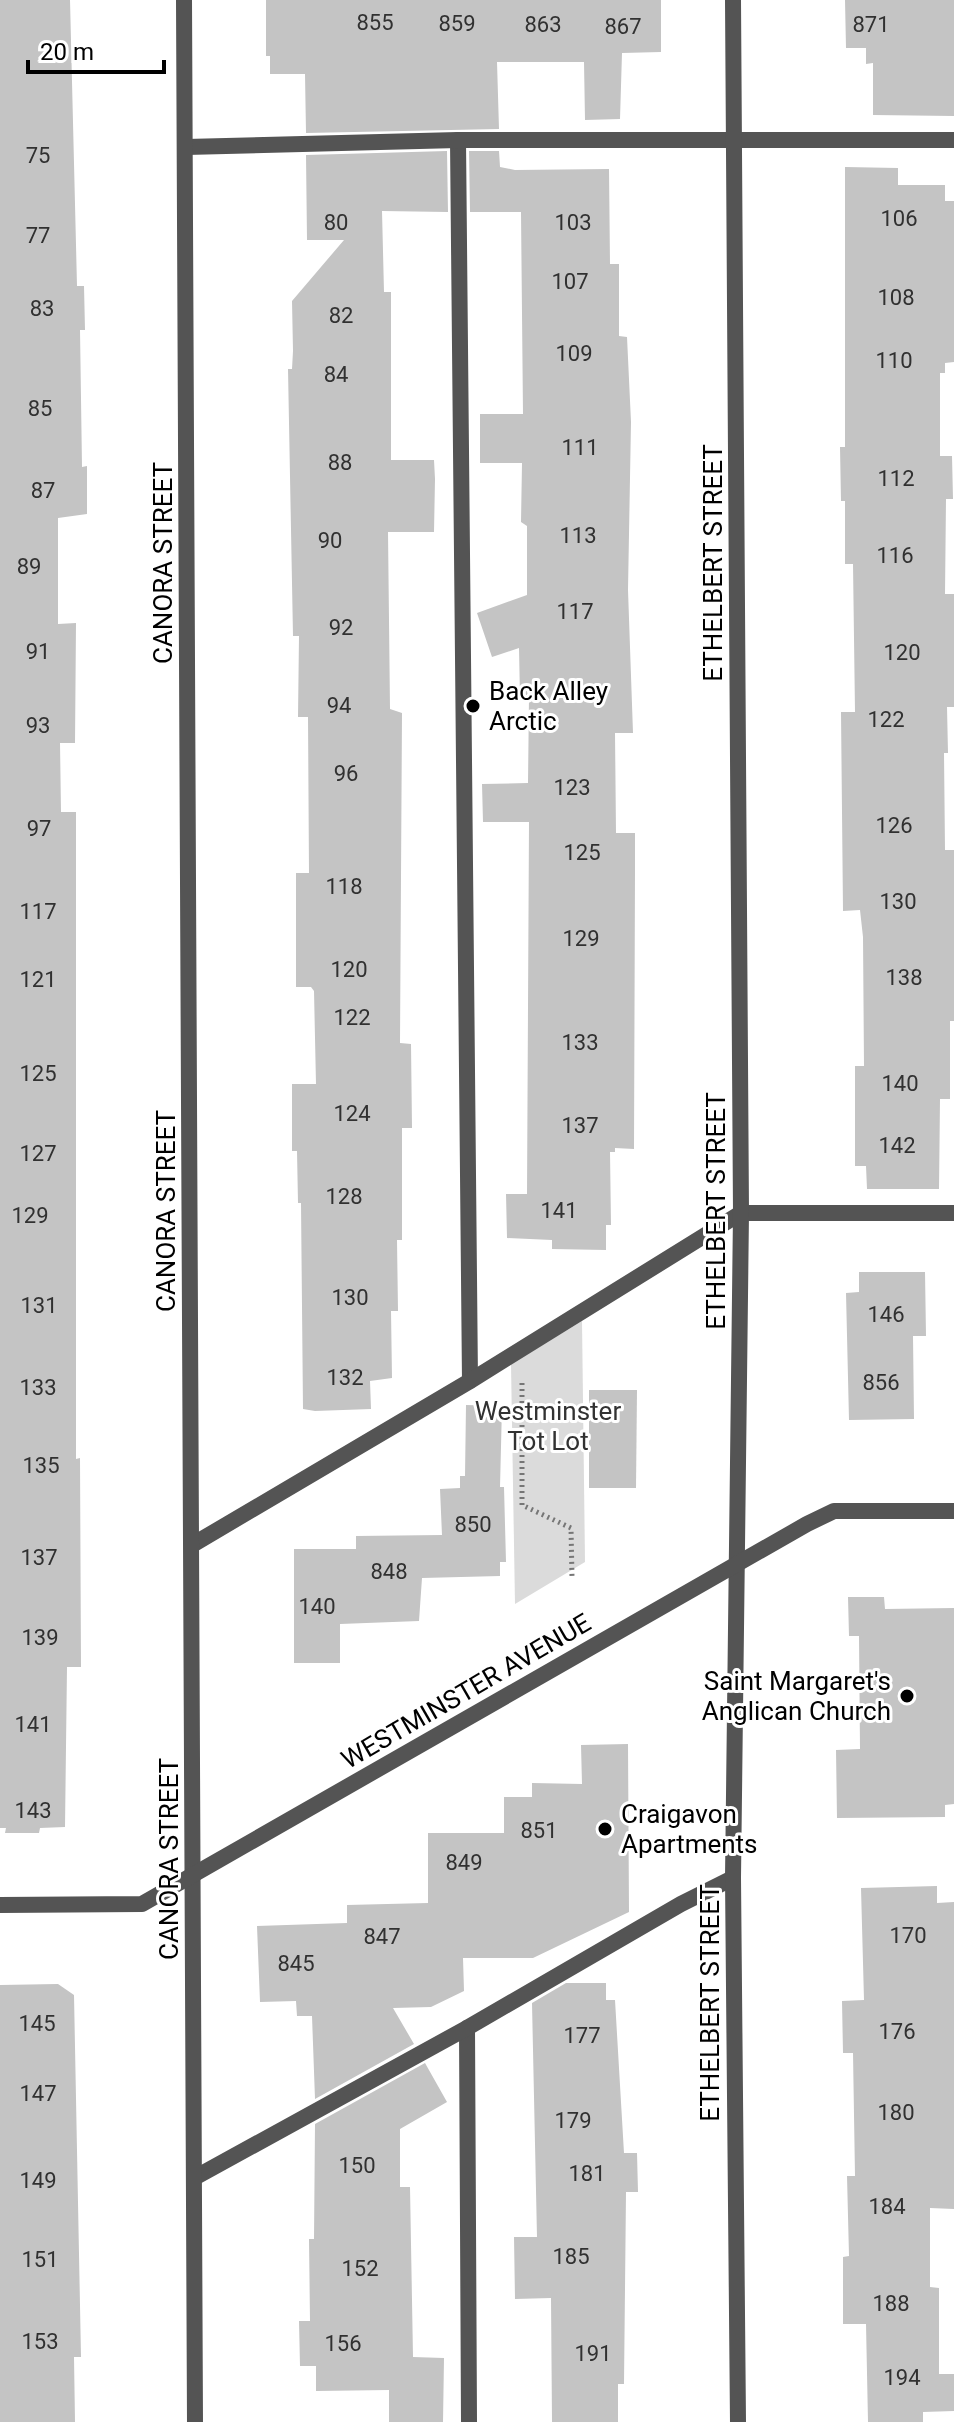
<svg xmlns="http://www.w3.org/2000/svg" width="954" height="2422" viewBox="0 0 954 2422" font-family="Roboto,sans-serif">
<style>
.green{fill:#dbdbdb}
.building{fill:#c4c4c4}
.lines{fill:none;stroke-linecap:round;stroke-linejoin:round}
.path{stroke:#767676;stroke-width:5;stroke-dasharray:2 4;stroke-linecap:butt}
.service{stroke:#545454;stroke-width:16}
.minor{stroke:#545454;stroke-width:16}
.poi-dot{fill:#000;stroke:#fff;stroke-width:3}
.labels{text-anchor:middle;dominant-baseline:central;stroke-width:6;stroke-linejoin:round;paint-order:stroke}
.number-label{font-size:22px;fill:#313131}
.street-label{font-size:26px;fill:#000;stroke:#fff}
.poi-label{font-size:26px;fill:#000;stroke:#fff;text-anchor:start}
.park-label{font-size:26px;fill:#323232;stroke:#fff}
</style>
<rect width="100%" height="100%" fill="#fff"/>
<!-- green -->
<path class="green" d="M582 1321 585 1562 515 1604 511 1364Z"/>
<!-- building -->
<g class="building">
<path d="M0 0H70L77 286H84L85 330H80L82 467 87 466V514L58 518V624L76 623 75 743H60L61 812H76V1459L80 1458 81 1667H67L65 1827 40 1828 39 1833H5L6 1828H0Z"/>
<path d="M266 0H661V52L622 53 620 119 585 120 584 62H497L499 129 306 133 305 74H270V56H266Z"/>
<path d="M845 0H954V116L873 115V63L866 64V48H846Z"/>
<path d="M447 151 448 212 382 211 384 292H391V460H434L435 479 434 532H388L390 709 402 713 400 1043 411 1044 412 1128H402V1240H397L398 1311H391L392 1378 370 1381 371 1409 315 1411 303 1409 301 1203H298L297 1151H292V1084H316L314 991 311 987H296V873H309L308 717H298L299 636H293L288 369H292L293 351 292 301 344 240H307L306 155Z"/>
<path d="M469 151H499L500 167 515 170 609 169 610 264H619V336L627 337 631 422 628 590 633 733H615L616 833H635V871L634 1149 615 1148V1152H610L611 1225H606V1250L552 1249V1240L507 1238 506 1194H527L529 822H483L482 784 528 783 529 697 520 698 519 648 492 657 477 613 527 595V526L521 522 522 463H480V414H523L521 212H470Z"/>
<path d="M845 167 898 168V185H945V201H954V362L945 363V373H940V456H952L953 499H946L945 594H954V707H947L948 753H944L945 850H954V1021H950V1099H940L939 1189H867L866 1166H855V1066H864L863 937 860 910 843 911 841 712H855L853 564H845V501H841L840 447H845Z"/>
<path d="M859 1272H925L926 1336H913L914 1419 849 1420 846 1293 859 1292Z"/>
<path d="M589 1390H637L636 1488H589Z"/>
<path d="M466 1405 502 1406 500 1487H504L506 1562H500V1576L422 1578 419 1621 340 1624V1663H294V1549H356V1536L442 1535 440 1489 460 1488V1476H465Z"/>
<path d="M848 1597H884L885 1609 954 1608V1804L945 1805V1817L837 1818 836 1750 860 1749 859 1636H849Z"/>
<path d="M628 1744 629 1912 533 1958H463L464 1991 431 2007 393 2008 414 2044 315 2099 312 2016H297L296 2001 260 2002 257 1926 347 1923V1905L428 1903V1833H504V1797H532V1783L582 1784 581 1745Z"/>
<path d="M937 1886V1903L954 1902V2209L930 2208V2287L939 2288V2374H954V2411L923 2412V2422H868L866 2324H843V2257L849 2256 847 2176H855L853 2053H843L842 2001 864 2000 861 1888Z"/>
<path d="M566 1983H606V2000H615L624 2153H637L638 2192H626L624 2384H618V2422H552L551 2298 515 2299 514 2237H537L532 2003Z"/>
<path d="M58 1984 74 1995 81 2357H74L75 2422H0V1985Z"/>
<path d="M425 2063 447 2102 400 2129V2187H410L413 2357 444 2358 443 2422H389V2390L316 2391V2366H300L299 2321H310L309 2239H314L315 2124Z"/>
</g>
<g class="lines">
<!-- path -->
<path class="path" d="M522 1383V1505L571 1528 572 1577"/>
<!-- service -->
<g class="service">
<path d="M458 140 470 1381"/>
<path d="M186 147 458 140H954"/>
<path d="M192 1545 470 1381 741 1213H954"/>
<path d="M467 2028 469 2422"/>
<path d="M194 2178 467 2028 681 1904 733 1878"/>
</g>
<!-- minor -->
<g class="minor">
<path d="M184 0 195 2422"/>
<path d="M733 0 741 1213 733 1878 738 2422"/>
<path d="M0 1905 142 1904 807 1524 834 1511H954"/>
</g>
</g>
<!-- markers -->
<g class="poi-dot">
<circle cx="473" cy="706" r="8"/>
<circle cx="907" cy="1696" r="8"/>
<circle cx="605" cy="1829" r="8"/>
</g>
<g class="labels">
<!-- number labels -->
<g class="number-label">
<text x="375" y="22">855</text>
<text x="457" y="23">859</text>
<text x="543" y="24">863</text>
<text x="871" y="24">871</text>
<text x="623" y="26">867</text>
<text x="38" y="155">75</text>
<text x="899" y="218">106</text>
<text x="336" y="222">80</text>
<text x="573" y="222">103</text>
<text x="38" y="235">77</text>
<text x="570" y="281">107</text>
<text x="896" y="297">108</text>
<text x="42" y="308">83</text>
<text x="341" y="315">82</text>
<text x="574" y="353">109</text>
<text x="894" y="360">110</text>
<text x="336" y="374">84</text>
<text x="40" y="408">85</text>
<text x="580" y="447">111</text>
<text x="340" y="462">88</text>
<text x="896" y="478">112</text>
<text x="43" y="490">87</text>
<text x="578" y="535">113</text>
<text x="330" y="540">90</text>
<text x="895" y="555">116</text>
<text x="29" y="566">89</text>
<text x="575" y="611">117</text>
<text x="341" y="627">92</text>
<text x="38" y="651">91</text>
<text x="902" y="652">120</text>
<text x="339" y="705">94</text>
<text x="886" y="719">122</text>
<text x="38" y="725">93</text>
<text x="346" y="773">96</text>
<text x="572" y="787">123</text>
<text x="894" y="825">126</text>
<text x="39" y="828">97</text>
<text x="582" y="852">125</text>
<text x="344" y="886">118</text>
<text x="898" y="901">130</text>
<text x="38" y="911">117</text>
<text x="581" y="938">129</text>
<text x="349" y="969">120</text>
<text x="904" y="977">138</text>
<text x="38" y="979">121</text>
<text x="352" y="1017">122</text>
<text x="580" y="1042">133</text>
<text x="38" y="1073">125</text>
<text x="900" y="1083">140</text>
<text x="352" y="1113">124</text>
<text x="580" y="1125">137</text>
<text x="897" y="1145">142</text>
<text x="38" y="1153">127</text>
<text x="344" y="1196">128</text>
<text x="559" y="1210">141</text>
<text x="30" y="1215">129</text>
<text x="350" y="1297">130</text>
<text x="39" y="1305">131</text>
<text x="886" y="1314">146</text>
<text x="345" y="1377">132</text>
<text x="881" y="1382">856</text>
<text x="38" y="1387">133</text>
<text x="41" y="1465">135</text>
<text x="473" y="1524">850</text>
<text x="39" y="1557">137</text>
<text x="389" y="1571">848</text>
<text x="317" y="1606">140</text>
<text x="40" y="1637">139</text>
<text x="33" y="1724">141</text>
<text x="33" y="1810">143</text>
<text x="539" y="1830">851</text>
<text x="464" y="1862">849</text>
<text x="908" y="1935">170</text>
<text x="382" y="1936">847</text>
<text x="296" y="1963">845</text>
<text x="37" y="2023">145</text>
<text x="897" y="2031">176</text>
<text x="582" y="2035">177</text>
<text x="38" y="2093">147</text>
<text x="896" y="2112">180</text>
<text x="573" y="2120">179</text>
<text x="357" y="2165">150</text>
<text x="587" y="2173">181</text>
<text x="38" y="2180">149</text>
<text x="887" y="2206">184</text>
<text x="571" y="2256">185</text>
<text x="40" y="2259">151</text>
<text x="360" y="2268">152</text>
<text x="891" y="2303">188</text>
<text x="40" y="2341">153</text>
<text x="343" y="2343">156</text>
<text x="593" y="2353">191</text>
<text x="902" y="2377">194</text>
</g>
<!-- street labels -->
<g class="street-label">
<text transform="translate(163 563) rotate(-90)">CANORA STREET</text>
<text transform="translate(713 563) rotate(-90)">ETHELBERT STREET</text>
<text transform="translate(166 1211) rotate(-90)">CANORA STREET</text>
<text transform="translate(716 1211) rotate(-90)">ETHELBERT STREET</text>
<text transform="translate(466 1691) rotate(-30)">WESTMINSTER AVENUE</text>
<text transform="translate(169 1859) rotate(-90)">CANORA STREET</text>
<text transform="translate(710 2003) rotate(-90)">ETHELBERT STREET</text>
</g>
<!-- poi labels -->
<g class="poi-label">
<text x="489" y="691">Back Alley<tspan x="489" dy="30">Arctic</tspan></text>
<text x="891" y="1681" text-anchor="end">Saint Margaret's<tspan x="891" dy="30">Anglican Church</tspan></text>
<text x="621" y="1814">Craigavon<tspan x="621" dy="30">Apartments</tspan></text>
</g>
<!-- park labels -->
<g class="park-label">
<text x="548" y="1411">Westminster<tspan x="548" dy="30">Tot Lot</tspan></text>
</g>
</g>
<!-- scale -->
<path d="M28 60v12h136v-12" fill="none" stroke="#000000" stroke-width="4"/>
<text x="40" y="60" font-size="24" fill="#000000" stroke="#ffffff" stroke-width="6" paint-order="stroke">20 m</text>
</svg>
